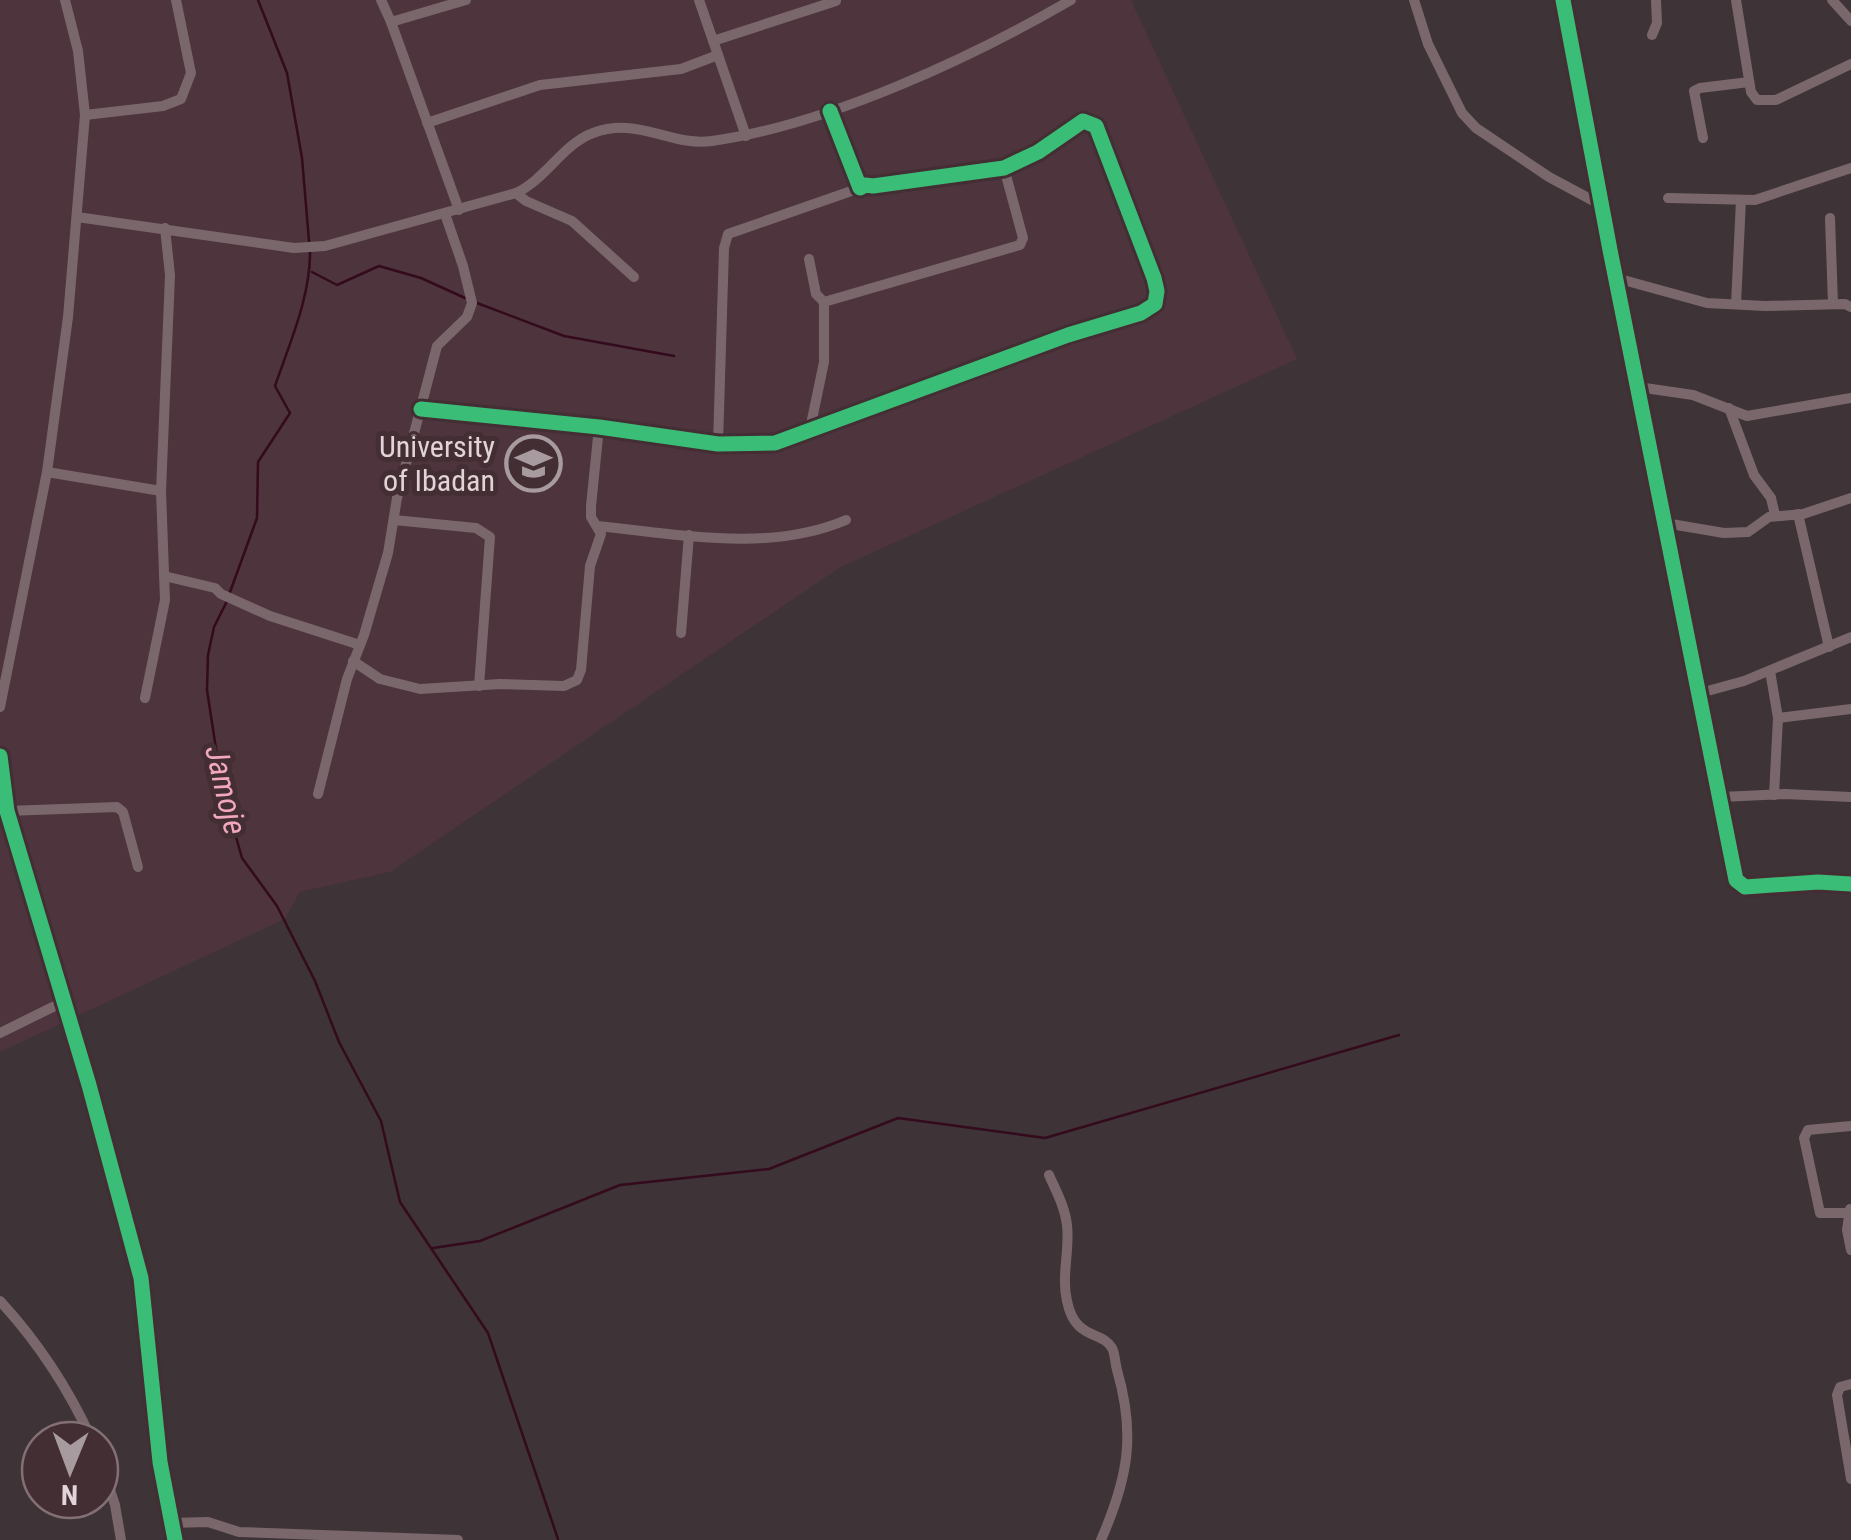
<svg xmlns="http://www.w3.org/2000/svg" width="1851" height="1540" viewBox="0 0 1851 1540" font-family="'Roboto Condensed',sans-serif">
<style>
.built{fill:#4e343c}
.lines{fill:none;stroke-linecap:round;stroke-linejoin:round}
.stream{stroke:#340a1d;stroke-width:2.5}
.minor{stroke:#7a676c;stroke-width:10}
.cycleway-casing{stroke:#432e34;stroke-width:21}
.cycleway{stroke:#3abd76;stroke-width:15}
.labels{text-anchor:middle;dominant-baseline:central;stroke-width:10;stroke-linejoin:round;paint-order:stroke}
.poi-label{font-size:30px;fill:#e1d3d7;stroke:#432e34;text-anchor:end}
.water-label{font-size:32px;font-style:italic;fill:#f1a7be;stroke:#432e34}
</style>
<rect width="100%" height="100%" fill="#3e3336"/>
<!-- built -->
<path class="built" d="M0 0H1131L1297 359 839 568 390 872 300 892 285 919 0 1052Z"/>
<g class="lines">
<!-- stream -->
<g class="stream">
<path d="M258 0 287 73 302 158 309 241"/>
<path d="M312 272 337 285 379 266 421 278 465 298"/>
<path d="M477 303 564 336 674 356"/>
<path d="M230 592 257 518 258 462 290 413 275 386C290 342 311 296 310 249"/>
<path d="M228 599 214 627 208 655 207 690 222 788 242 858 277 906 315 981 339 1042 381 1121 400 1202 488 1333 558 1539"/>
<path d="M433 1248 480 1241 620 1185 769 1169 898 1118 1045 1138 1399 1035"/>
</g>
<!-- minor -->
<g class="minor">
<path d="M381 0 391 22 466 0"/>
<path d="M699 0 746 136"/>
<path d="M1414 0 1428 44 1462 113 1476 128 1549 177 1603 206"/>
<path d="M1563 0 1610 250 1736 880 1745 887 1818 882 1851 884"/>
<path d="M1736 0 1751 92 1757 100H1776L1851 64"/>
<path d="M1832 0 1851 21"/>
<path d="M391 22 459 210"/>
<path d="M1652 35 1657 23 1656 0"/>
<path d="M713 41 836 1"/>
<path d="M85 115 163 106 181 99 191 73 176 0"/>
<path d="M427 123 540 85 681 69 718 55"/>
<path d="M1703 138 1694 91 1700 88 1749 82"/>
<path d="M516 193 526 201 572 221 634 277"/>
<path d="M1668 198 1755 200 1851 168"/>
<path d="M77 217 294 248 325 246 516 193C546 179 563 144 593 133 639 116 671 147 712 141 827 125 971 58 1071 0"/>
<path d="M1830 218 1833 304"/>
<path d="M809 259 816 294 824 302 1020 245 1023 238 1004 168"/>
<path d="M1616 278 1707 303 1765 306 1845 304 1851 307"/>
<path d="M1736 304 1741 200"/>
<path d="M1638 387 1693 395 1747 416 1851 398"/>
<path d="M1729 408 1754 475 1771 498 1775 515"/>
<path d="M421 409 599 427 718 444 775 443 1068 335 1141 313 1155 304 1157 291 1154 278 1096 126 1083 121 1038 152 1004 168 873 186 865 185 860 188 830 111"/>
<path d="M810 429 824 362V302"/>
<path d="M718 444 724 248 728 234 860 188"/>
<path d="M47 472 161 491"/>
<path d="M1798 514 1829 647"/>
<path d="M394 520 476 528 490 537 479 686"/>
<path d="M1665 523 1724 533 1748 532 1769 517 1803 514 1851 498"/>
<path d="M597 526C678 534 769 553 846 520"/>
<path d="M164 576 215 588 221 594 270 616 360 645"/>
<path d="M681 633 689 535"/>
<path d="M353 661 380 679 420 689 500 684 564 686 577 680 581 670 590 566 601 534 591 517V506L599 427"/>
<path d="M1770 671 1778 718 1774 795"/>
<path d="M1700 693 1744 681 1851 637"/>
<path d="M145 698 165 600 161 491 170 275 165 228"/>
<path d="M0 707 47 472 68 317 85 115 78 51 65 0"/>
<path d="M1778 718 1851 709"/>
<path d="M0 756 7 811 89 1085 141 1278 160 1462 175 1540"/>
<path d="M318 794 347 679 364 635 388 553 397 498 437 346 467 317 472 303 463 266 445 214"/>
<path d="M1721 797 1785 794 1851 797"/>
<path d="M7 811 117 807 123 812 138 867"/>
<path d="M0 1033 65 1001"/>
<path d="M1049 1175C1056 1191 1065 1207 1067 1225 1070 1250 1061 1276 1067 1301 1075 1341 1102 1330 1112 1348 1115 1353 1115 1363 1117 1370 1136 1435 1128 1478 1101 1540"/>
<path d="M1850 1209 1847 1230 1851 1250"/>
<path d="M1849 1213H1820L1804 1138 1808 1130 1851 1126"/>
<path d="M0 1301C37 1341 69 1390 92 1440"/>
<path d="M1851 1384 1840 1387 1837 1395 1851 1479"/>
<path d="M100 1459 115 1505 121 1540"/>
<path d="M171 1523 208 1522 239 1532 458 1540"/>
</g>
<defs>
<g id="cycleway">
<path d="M1563 0 1610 250 1736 880 1745 887 1818 882 1851 884"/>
<path d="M421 409 599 427 718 444 775 443 1068 335 1141 313 1155 304 1157 291 1154 278 1096 126 1083 121 1038 152 1004 168 873 186 865 185 860 188 830 111"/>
<path d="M0 756 7 811 89 1085 141 1278 160 1462 175 1540"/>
</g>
</defs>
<!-- cycleway casing -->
<use href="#cycleway" class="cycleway-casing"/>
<!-- cycleway -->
<use href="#cycleway" class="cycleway"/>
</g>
<!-- icons -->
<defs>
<symbol id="university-ring" viewBox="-11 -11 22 22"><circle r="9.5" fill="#432e34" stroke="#a89b9f" stroke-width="1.5"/><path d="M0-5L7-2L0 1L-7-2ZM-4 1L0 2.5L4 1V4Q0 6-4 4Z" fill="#a89b9f"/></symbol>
</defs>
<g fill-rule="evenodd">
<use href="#university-ring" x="502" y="432" width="63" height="63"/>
</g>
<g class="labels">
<!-- poi labels -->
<g class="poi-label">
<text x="495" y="446">University<tspan x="495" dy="34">of Ibadan</tspan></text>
</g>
<!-- water labels -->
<g class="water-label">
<text transform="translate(226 790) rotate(77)">Jamoje</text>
</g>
</g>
<!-- north arrow -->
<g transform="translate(70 1470) rotate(181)"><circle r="48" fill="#432e34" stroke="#827075" stroke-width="2.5"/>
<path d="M0-8L18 38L0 25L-18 38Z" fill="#a89b9f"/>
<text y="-15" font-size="28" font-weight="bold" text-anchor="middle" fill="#e1d3d7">N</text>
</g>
</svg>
